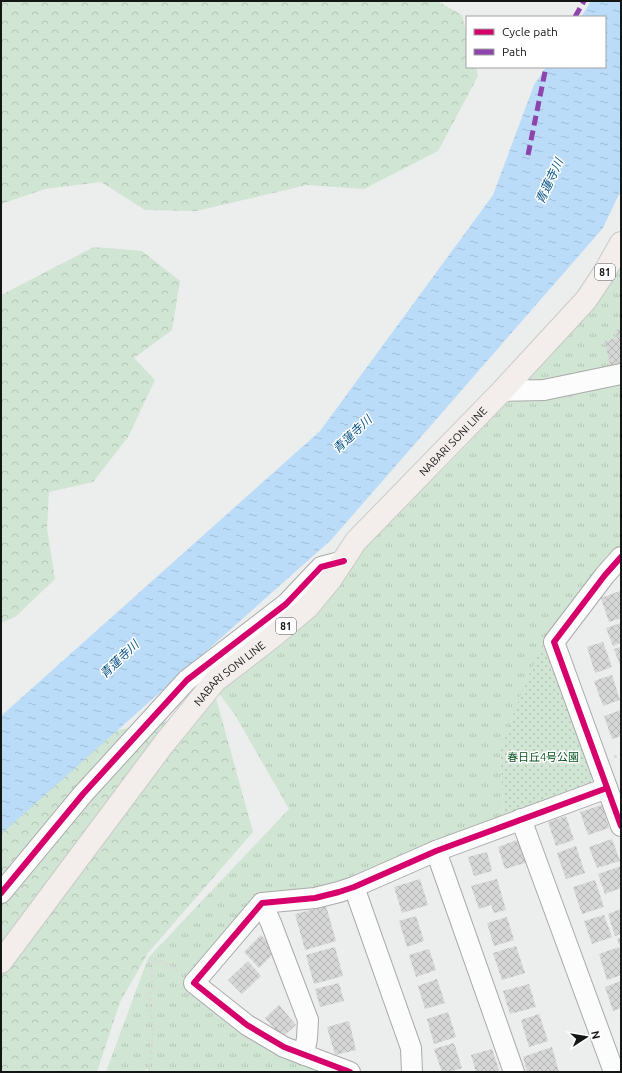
<svg xmlns="http://www.w3.org/2000/svg" width="622" height="1073" viewBox="0 0 622 1073" font-family="Ubuntu,'Noto Sans JP',sans-serif">
<style>
.grass{fill:url(#grass-tufts)}
.forest{fill:url(#forest-crowns)}
.park{fill:url(#park-dots)}
.water{fill:url(#water-ripples)}
.building{fill:url(#building-cross-hatch)}
.lines{fill:none;stroke-linecap:round;stroke-linejoin:round}
.minor-casing{stroke:#aaa;stroke-width:22}
.primary-casing{stroke:#c9caca;stroke-width:24}
.path{stroke:#d8d9d9;stroke-width:2.5;stroke-dasharray:3 3;stroke-linecap:butt}
.minor{stroke:#fcfcfc;stroke-width:20}
.primary{stroke:#f3eeeb;stroke-width:22}
.quiet{stroke:#8e44ad;stroke-width:5;stroke-dasharray:10 5;stroke-linecap:butt}
.cycleway-casing{stroke:#fff;stroke-width:8}
.cycleway{stroke:#d6006c;stroke-width:6}
.labels{text-anchor:middle;dominant-baseline:central;stroke-width:3;stroke-linejoin:round;paint-order:stroke}
.shield{fill:#fff;stroke:#5a5b5b;stroke-width:1}
.shield-label{font-size:10px;font-weight:bold;fill:#141515}
.street-label{font-size:11px;fill:#141515;stroke:#fff}
.park-label{font-size:11px;fill:#095320;stroke:#fff}
.water-label{font-size:12px;font-style:italic;fill:#085587;stroke:#fff}
</style>
<defs>
<pattern id="grass-tufts" width="24" height="20" patternUnits="userSpaceOnUse"><rect width="24" height="20" fill="#d1e5d4"/><path d="M3 7l-1-3M5 7V3M7 7l1-3M15 17l-1-3M17 17v-4M19 17l1-3" fill="none" stroke="#b3c4b5"/></pattern>
<pattern id="forest-crowns" width="20" height="18" patternUnits="userSpaceOnUse"><rect width="20" height="18" fill="#d1e5d4"/><path d="M2 6a3 3 0 1 1 6 0M12 15a3 3 0 1 1 6 0" fill="none" stroke="#b3c4b5"/></pattern>
<pattern id="park-dots" width="8" height="8" patternUnits="userSpaceOnUse"><rect width="8" height="8" fill="#d1e5d4"/><path d="M2 2h.1M6 6h.1" fill="none" stroke="#b3c4b5" stroke-width="1.8" stroke-linecap="round"/></pattern>
<pattern id="water-ripples" width="26" height="14" patternUnits="userSpaceOnUse"><rect width="26" height="14" fill="#badcf8"/><path d="M2 4q2-2 4 0t4 0M15 11q2-2 4 0t4 0" fill="none" stroke="#9fbcd4"/></pattern>
<pattern id="building-cross-hatch" width="8" height="8" patternUnits="userSpaceOnUse"><rect width="8" height="8" fill="#d6d6d6"/><path d="M0 0l8 8M0 8l8-8" fill="none" stroke="#b7b7b7"/></pattern>
</defs>
<rect width="100%" height="100%" fill="#eceded"/>
<!-- grass -->
<path class="grass" d="M621 265V546L608 555 546 637 500 753 504 816 355 876 325 886 258 894 191 974 323 1072H154L146 1069 144 1072H106L148 958 289 809 235 715 218 692 284 643 320 611 364 548 465 447 598 302Z"/>
<!-- forest -->
<g class="forest">
<path d="M1 1H437L462 15 467 35V67H476L478 76 438 151 364 189 307 185 196 211 145 210 101 182 45 189 1 204Z"/>
<path d="M94 247 142 251 180 281 172 330 134 358 155 380 128 437 93 482 49 492 47 528 55 579 15 617 1 623V295Z"/>
<path d="M216 698 253 832 148 953 120 1002 97 1072H1V753L180 718Z"/>
</g>
<!-- park -->
<path class="park" d="M546 637 593 775 590 786 504 816 500 753 520 696Z"/>
<!-- water -->
<path class="water" d="M591 1H621V190L603 228 331 540 1 834V716L320 431 493 195 534 85 546 67H605V17H581Z"/>
<!-- building -->
<g class="building">
<path d="M621 329V363L610 365 605 341 617 338 616 330Z"/>
<path d="M620 591 621 618 609 622 601 598Z"/>
<path d="M621 623V643L613 646 606 628Z"/>
<path d="M603 642 612 667 595 673 587 647Z"/>
<path d="M621 647V668L614 649Z"/>
<path d="M612 675 620 700 603 706 594 681Z"/>
<path d="M621 710V736L612 739 604 716Z"/>
<path d="M602 805 609 828 588 835 580 812Z"/>
<path d="M566 816 574 840 556 846 548 822Z"/>
<path d="M520 839 528 862 505 869 498 847Z"/>
<path d="M612 839 620 861 597 868 589 847Z"/>
<path d="M576 846 585 873 566 879 557 853Z"/>
<path d="M487 852 492 871 474 876 468 857Z"/>
<path d="M621 866V888L605 894 598 874Z"/>
<path d="M420 879 428 905 402 913 394 887Z"/>
<path d="M497 879 506 910 494 913 491 905 479 909 471 886Z"/>
<path d="M595 880 604 907 582 914 573 887Z"/>
<path d="M326 906 336 941 305 950 295 914Z"/>
<path d="M621 909V934L615 936 608 914Z"/>
<path d="M604 915 612 937 592 944 584 921Z"/>
<path d="M416 916 424 941 407 947 399 921Z"/>
<path d="M507 917 514 940 494 946 487 923Z"/>
<path d="M261 935 276 951 259 968 244 952Z"/>
<path d="M621 938V949L617 939Z"/>
<path d="M516 946 525 973 502 980 493 953Z"/>
<path d="M335 947 343 976 314 984 306 955Z"/>
<path d="M619 947 621 954V975L607 980 599 954Z"/>
<path d="M429 949 436 970 416 977 409 955Z"/>
<path d="M248 961 261 976 242 994 228 980Z"/>
<path d="M437 979 445 1003 425 1009 418 986Z"/>
<path d="M621 981V1008L613 1011 605 987Z"/>
<path d="M339 983 344 1001 320 1007 315 989Z"/>
<path d="M529 984 536 1007 510 1014 503 991Z"/>
<path d="M279 1005 296 1025 282 1037 265 1018Z"/>
<path d="M448 1012 456 1037 434 1044 427 1019Z"/>
<path d="M539 1014 548 1041 529 1047 521 1020Z"/>
<path d="M349 1021 356 1050 335 1055 327 1027Z"/>
<path d="M454 1043 462 1068 450 1072H442L434 1049Z"/>
<path d="M552 1047 559 1072H527L523 1057Z"/>
<path d="M492 1049 499 1070 493 1072H476L471 1055Z"/>
</g>
<g class="lines">
<defs>
<g id="minor">
<path d="M502 391 544 390 621 374"/>
<path d="M621 557 605 575 554 642 621 826"/>
<path d="M521 819 614 1072"/>
<path d="M436 851 514 1072"/>
<path d="M354 887 411 1048 412 1072"/>
<path d="M1 893 83 794 187 680 286 604 321 567 344 561"/>
<path d="M262 903 271 923 308 1020 307 1038 304 1055"/>
<path d="M350 1072 284 1047 247 1025 194 983 262 903 315 898 339 892 354 887 436 851 607 788"/>
</g>
<g id="primary">
<path id="s1" d="M1 962 163 745 215 681 271 638 308 607 331 579 356 541 502 391 586 300 604 273 621 243"/>
</g>
</defs>
<!-- minor casing -->
<use href="#minor" class="minor-casing"/>
<!-- primary casing -->
<use href="#primary" class="primary-casing"/>
<!-- path -->
<g class="path">
<path d="M614 757 621 754"/>
<path d="M149 1072 153 1031 149 1005 150 994 153 987 151 962 155 960H158L180 972"/>
</g>
<!-- minor -->
<use href="#minor" class="minor"/>
<!-- primary -->
<use href="#primary" class="primary"/>
<!-- quiet -->
<g class="quiet">
<path d="M575 17 584 1"/>
<path d="M528 155 546 67"/>
</g>
<defs>
<g id="cycleway">
<path d="M621 557 605 575 554 642 621 826"/>
<path d="M1 893 83 794 187 680 286 604 321 567 344 561"/>
<path d="M350 1072 284 1047 247 1025 194 983 262 903 315 898 339 892 354 887 436 851 607 788"/>
</g>
</defs>
<!-- cycleway casing -->
<use href="#cycleway" class="cycleway-casing"/>
<!-- cycleway -->
<use href="#cycleway" class="cycleway"/>
</g>
<g class="labels">
<!-- shield labels -->
<g class="shield">
<rect x="595" y="264" width="20" height="16" rx="3"/>
<rect x="276" y="618" width="20" height="16" rx="3"/>
</g>
<g class="shield-label">
<text x="605" y="272">81</text>
<text x="286" y="626">81</text>
</g>
<!-- street labels -->
<g class="street-label">
<text stroke="none"><textPath href="#s1" startOffset="693">NABARI SONI LINE</textPath></text>
<text stroke="none"><textPath href="#s1" startOffset="369">NABARI SONI LINE</textPath></text>
</g>
<!-- park labels -->
<g class="park-label">
<text x="543" y="757">春日丘4号公園</text>
</g>
<!-- water labels -->
<g class="water-label">
<text transform="translate(549 181) rotate(-65)">青蓮寺川</text>
<text transform="translate(352 434) rotate(-43)">青蓮寺川</text>
<text transform="translate(119 659) rotate(-44)">青蓮寺川</text>
</g>
</g>
<!-- border -->
<rect width="622" height="1073" fill="none" stroke="#141515" stroke-width="4"/>
<!-- legend -->
<rect x="466" y="16" width="140" height="52" fill="#ffffff" stroke="#a1a1a1"/>
<rect x="474" y="29" width="20" height="6" fill="#d6006c" stroke="#a1a1a1"/>
<text x="502" y="36" font-size="12" fill="#141515">Cycle path</text>
<rect x="474" y="49" width="20" height="6" fill="#8e44ad" stroke="#a1a1a1"/>
<text x="502" y="56" font-size="12" fill="#141515">Path</text>
<!-- north arrow -->
<g transform="translate(586 1037) rotate(78)" stroke="#ffffff" stroke-width="3" paint-order="stroke">
<path d="M0-3L7 15L0 10L-7 15Z" fill="#141515"/>
<text y="-6" font-size="11" font-weight="bold" text-anchor="middle" fill="#141515">N</text>
</g>
</svg>
